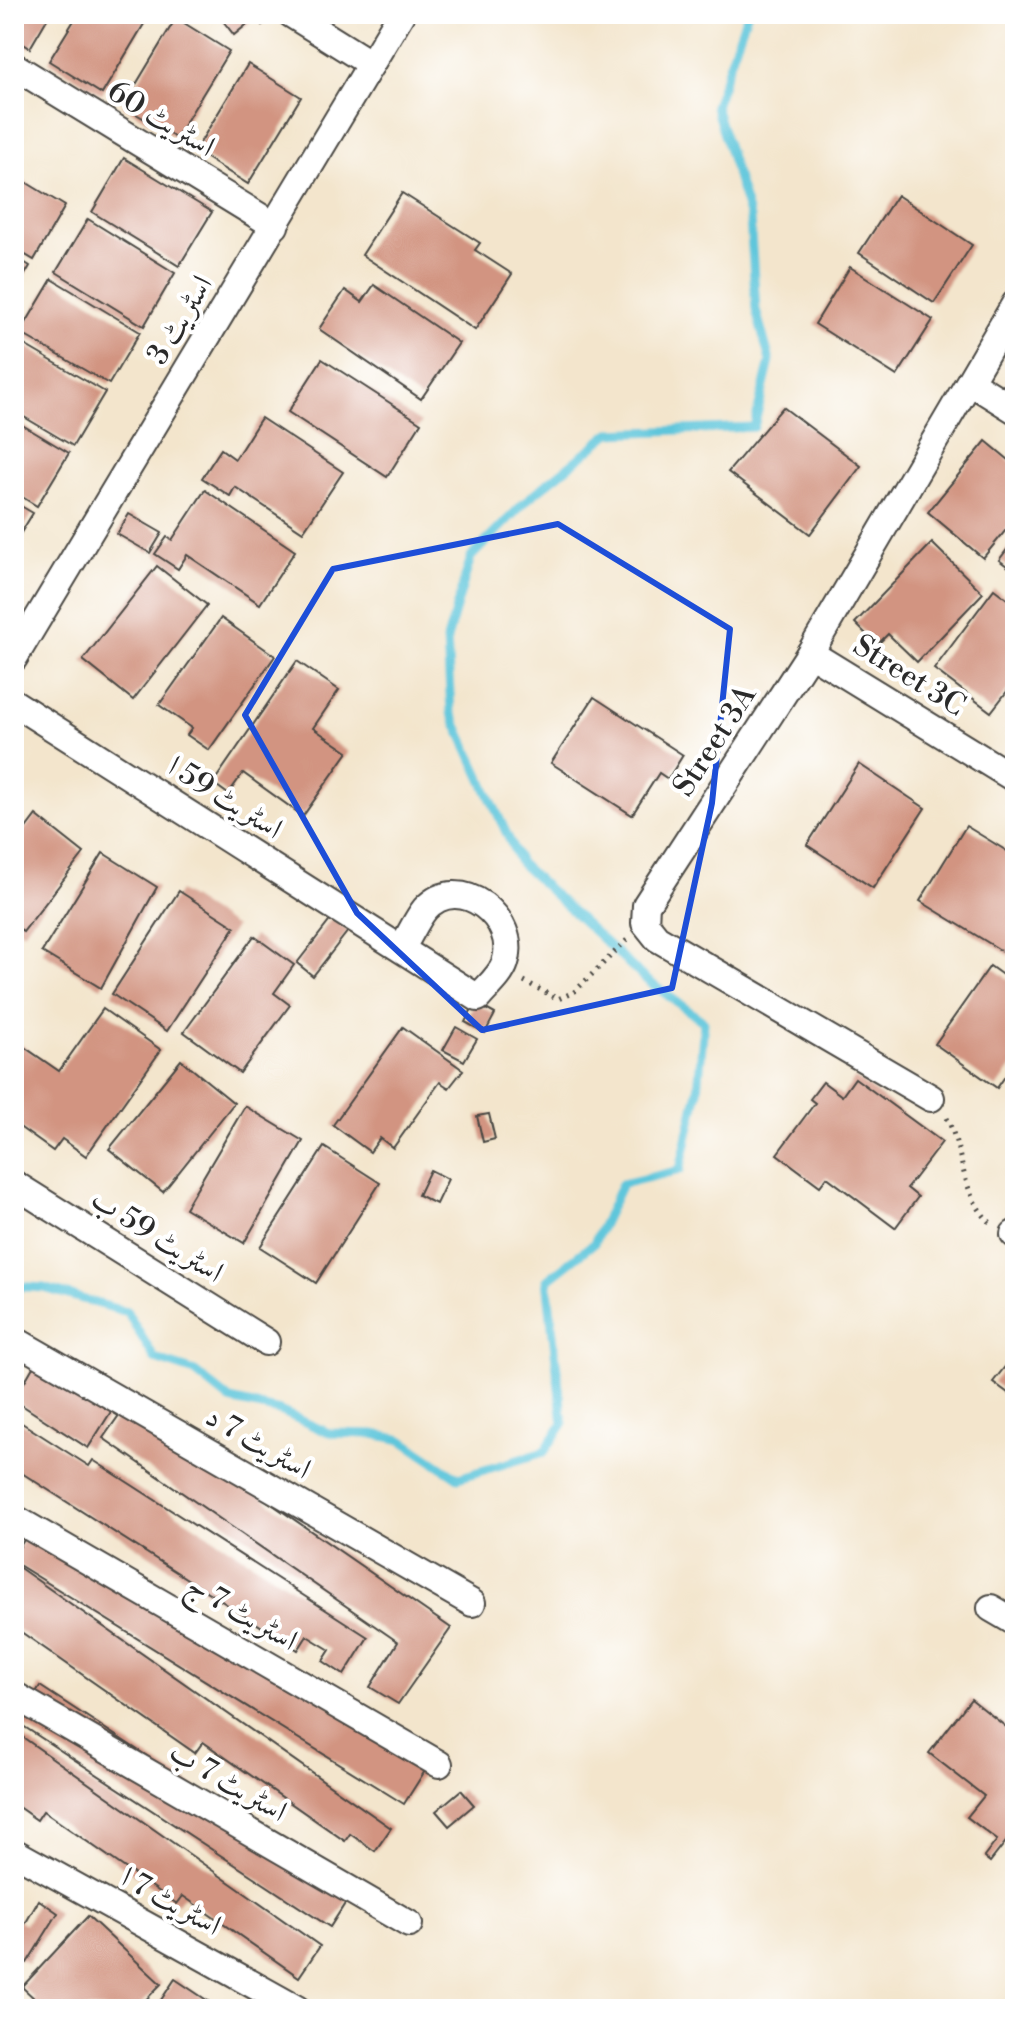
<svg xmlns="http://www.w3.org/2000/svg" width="1029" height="2023" viewBox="0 0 1029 2023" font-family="'Libre Bodoni',Amiri,serif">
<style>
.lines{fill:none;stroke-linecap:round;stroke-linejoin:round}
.stream{stroke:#5fc6db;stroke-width:9}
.building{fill:#d29481}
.street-casing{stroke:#494743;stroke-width:30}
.path{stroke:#494743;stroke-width:5;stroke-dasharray:2 6;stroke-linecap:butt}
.street{stroke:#fff;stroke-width:26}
.marked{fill:none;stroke:#1d4ed8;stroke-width:6;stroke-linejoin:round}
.labels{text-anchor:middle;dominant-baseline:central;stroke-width:8;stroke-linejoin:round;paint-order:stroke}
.street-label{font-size:30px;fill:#2b2b2b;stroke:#fff}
</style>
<rect width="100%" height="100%" fill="#fff"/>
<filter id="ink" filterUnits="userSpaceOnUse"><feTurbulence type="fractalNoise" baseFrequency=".0125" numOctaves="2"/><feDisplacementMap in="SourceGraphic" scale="16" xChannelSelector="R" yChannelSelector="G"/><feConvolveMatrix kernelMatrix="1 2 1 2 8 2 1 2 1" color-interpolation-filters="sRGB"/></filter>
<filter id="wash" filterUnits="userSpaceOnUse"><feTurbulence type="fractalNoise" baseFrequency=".006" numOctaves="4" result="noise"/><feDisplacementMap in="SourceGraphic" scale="32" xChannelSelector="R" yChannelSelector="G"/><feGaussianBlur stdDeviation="1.8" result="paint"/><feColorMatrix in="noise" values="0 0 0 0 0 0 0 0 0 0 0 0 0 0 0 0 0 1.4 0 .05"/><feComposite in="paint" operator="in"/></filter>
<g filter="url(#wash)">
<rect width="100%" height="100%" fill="#f3e5cc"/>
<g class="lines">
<!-- stream -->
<path class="stream" d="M14 1286 44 1288 127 1312 155 1359 195 1372 230 1400 280 1411 329 1433 374 1434 402 1440 458 1478 544 1452 563 1424 547 1280 594 1243 622 1184 680 1170 698 1091 704 1022 644 978 520 863 451 712 447 639 471 557 528 499 610 433 754 427 770 361 756 310 750 218 715 106 747 14"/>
</g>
<g id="blocks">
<!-- building -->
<g class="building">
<path d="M14 14H50L30 48 14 38Z"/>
<path d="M78 14H150L102 94 49 61Z"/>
<path d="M224 14H268L271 17 262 25 256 17 234 35 220 17Z"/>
<path d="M176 18 229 51 176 138 123 106Z"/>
<path d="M248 64 301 97 248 184 195 151Z"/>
<path d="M124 158 212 212 179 266 92 212Z"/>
<path d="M14 175 65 206 34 260 14 248Z"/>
<path d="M402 193 480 243 475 250 512 274 475 330 362 255Z"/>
<path d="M897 195 972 245 934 303 859 253Z"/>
<path d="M88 219 175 273 144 326 56 272Z"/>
<path d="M14 256 30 266 14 293Z"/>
<path d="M850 267 933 320 897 376 815 324Z"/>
<path d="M52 279 140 332 109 384 20 333Z"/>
<path d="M374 285 459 343 421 399 319 329 345 290 362 302Z"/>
<path d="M16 340 105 392 73 446 14 411Z"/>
<path d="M322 359 421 423 387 477 288 412Z"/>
<path d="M783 407 861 466 810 534 728 472Z"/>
<path d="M261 418 343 472 303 532 235 487 230 496 202 478 221 449 235 459Z"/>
<path d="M14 420 69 453 37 506 14 492Z"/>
<path d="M986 441 1015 465V519L983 558 928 512Z"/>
<path d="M205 490 295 551 260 604 187 555 178 569 155 554 167 537 172 540Z"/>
<path d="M14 502 33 513 14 544Z"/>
<path d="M129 514 162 533 150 553 117 534Z"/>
<path d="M1015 539V572L999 560Z"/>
<path d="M932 543 983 593 917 662 888 634 877 645 855 623Z"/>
<path d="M157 566 207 605 133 700 83 660Z"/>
<path d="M994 589 1015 605V681L991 712 934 669Z"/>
<path d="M221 618 275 656 209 750 187 735 192 728 159 705Z"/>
<path d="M297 661 339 690 313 728 348 752 303 816 243 773 228 794 213 783Z"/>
<path d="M594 697 683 755 668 779 659 773 632 815 551 763Z"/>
<path d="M859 764 925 808 873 888 807 845Z"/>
<path d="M36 815 84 853 23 932 14 925V844Z"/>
<path d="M966 826 1015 856V959L920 901Z"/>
<path d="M103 853 157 887 101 988 42 952Z"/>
<path d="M179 891 235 927 167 1031 112 994Z"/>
<path d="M332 918 348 931 313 976 297 963Z"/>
<path d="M254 936 294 965 274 993 290 1005 240 1073 184 1032Z"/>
<path d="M990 966 1015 984V1062L997 1088 935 1044Z"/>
<path d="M475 1003 495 1014 485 1033 465 1022Z"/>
<path d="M103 1009 161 1050 86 1156 62 1139 53 1151 14 1123V1040L59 1071Z"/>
<path d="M403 1027 463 1070 449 1088 440 1082 393 1148 380 1138 370 1152 333 1125Z"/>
<path d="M456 1027 477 1039 464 1061 443 1050Z"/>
<path d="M181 1060 234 1103 163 1192 109 1149Z"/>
<path d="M855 1078 942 1142 907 1188 918 1197 895 1228 827 1177 820 1186 777 1154 815 1103 810 1099 823 1082 842 1096Z"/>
<path d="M245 1106 303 1141 244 1243 185 1208Z"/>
<path d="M489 1114 495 1139 483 1142 477 1116Z"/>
<path d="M324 1147 380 1183 316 1283 260 1247Z"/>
<path d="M430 1170 448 1179 436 1204 418 1195Z"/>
<path d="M41 1353 112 1410 88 1448 14 1400Z"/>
<path d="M1015 1354V1398L993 1382Z"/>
<path d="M127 1404 451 1628 398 1704 370 1687 398 1642 103 1438Z"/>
<path d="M14 1418 89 1466 93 1460 368 1637 344 1675 323 1661 330 1650 307 1636 298 1650 14 1468Z"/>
<path d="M35 1522 428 1766 404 1804 14 1562V1556Z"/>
<path d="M14 1564 391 1828 375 1851 350 1834 345 1841 203 1742 195 1753 14 1627Z"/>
<path d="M40 1686 353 1891 330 1927 17 1722Z"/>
<path d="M971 1699 1015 1734V1830L990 1862 984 1857 997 1840 967 1817 984 1796 929 1753Z"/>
<path d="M14 1731 320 1946 299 1977 183 1896 177 1904 43 1811 37 1820 14 1804Z"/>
<path d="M461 1790 474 1805 449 1826 436 1811Z"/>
<path d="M39 1900 58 1913 27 1963 14 1955V1917L25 1924Z"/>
<path d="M88 1916 161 1984 137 2009H26L35 1999 22 1987Z"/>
<path d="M175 1979 220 2009H155Z"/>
</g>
</g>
</g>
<g filter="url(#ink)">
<use href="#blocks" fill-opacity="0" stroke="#494743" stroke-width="2"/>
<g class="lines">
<defs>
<g id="street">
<path d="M291 14 371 64"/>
<path d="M14 66 275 226"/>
<path d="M970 382 1015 410"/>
<path d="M810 653 1015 779"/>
<path d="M14 658 401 14"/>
<path d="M14 703 478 998C486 988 501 976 505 963 520 920 460 870 425 909 416 920 410 935 402 947"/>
<path d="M931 1098 657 938 645 923 646 905 810 653 1015 304"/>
<path d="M14 1184 266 1342"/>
<path d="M1014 1234H1015"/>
<path d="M14 1347 18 1342 472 1603"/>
<path d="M14 1518 439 1764"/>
<path d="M991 1608 1015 1622"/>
<path d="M14 1695 409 1924"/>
<path d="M14 1852 297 2009"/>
</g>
</defs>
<!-- street casing -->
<use href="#street" class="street-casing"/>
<!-- path -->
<g class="path">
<path d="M524 981 558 999 574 992 627 940"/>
<path d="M947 1118C965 1155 960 1195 992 1224"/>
</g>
<!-- street -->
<use href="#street" class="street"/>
</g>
</g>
<!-- marked area -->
<path class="marked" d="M558 524 730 629 712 803 672 988 482 1030 357 913 245 715 333 569Z"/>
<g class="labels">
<!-- street labels -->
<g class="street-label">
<text transform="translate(161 119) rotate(31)">اسٹریٹ 60</text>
<text transform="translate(180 320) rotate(-59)">اسٹریٹ 3</text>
<text transform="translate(909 676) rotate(32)">Street 3C</text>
<text transform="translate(715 741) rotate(-57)">Street 3A</text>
<text transform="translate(225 798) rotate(32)">اسٹریٹ 59 ا</text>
<text transform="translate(157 1236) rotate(32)">اسٹریٹ 59 ب</text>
<text transform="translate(258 1443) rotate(30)">اسٹریٹ 7 د</text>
<text transform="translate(242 1613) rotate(30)">اسٹریٹ 7 ج</text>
<text transform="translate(228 1782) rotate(30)">اسٹریٹ 7 ب</text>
<text transform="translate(171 1902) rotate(29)">اسٹریٹ 7 ا</text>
</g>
</g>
<!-- margin -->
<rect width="1029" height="2023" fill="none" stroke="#fff" stroke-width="48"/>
</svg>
